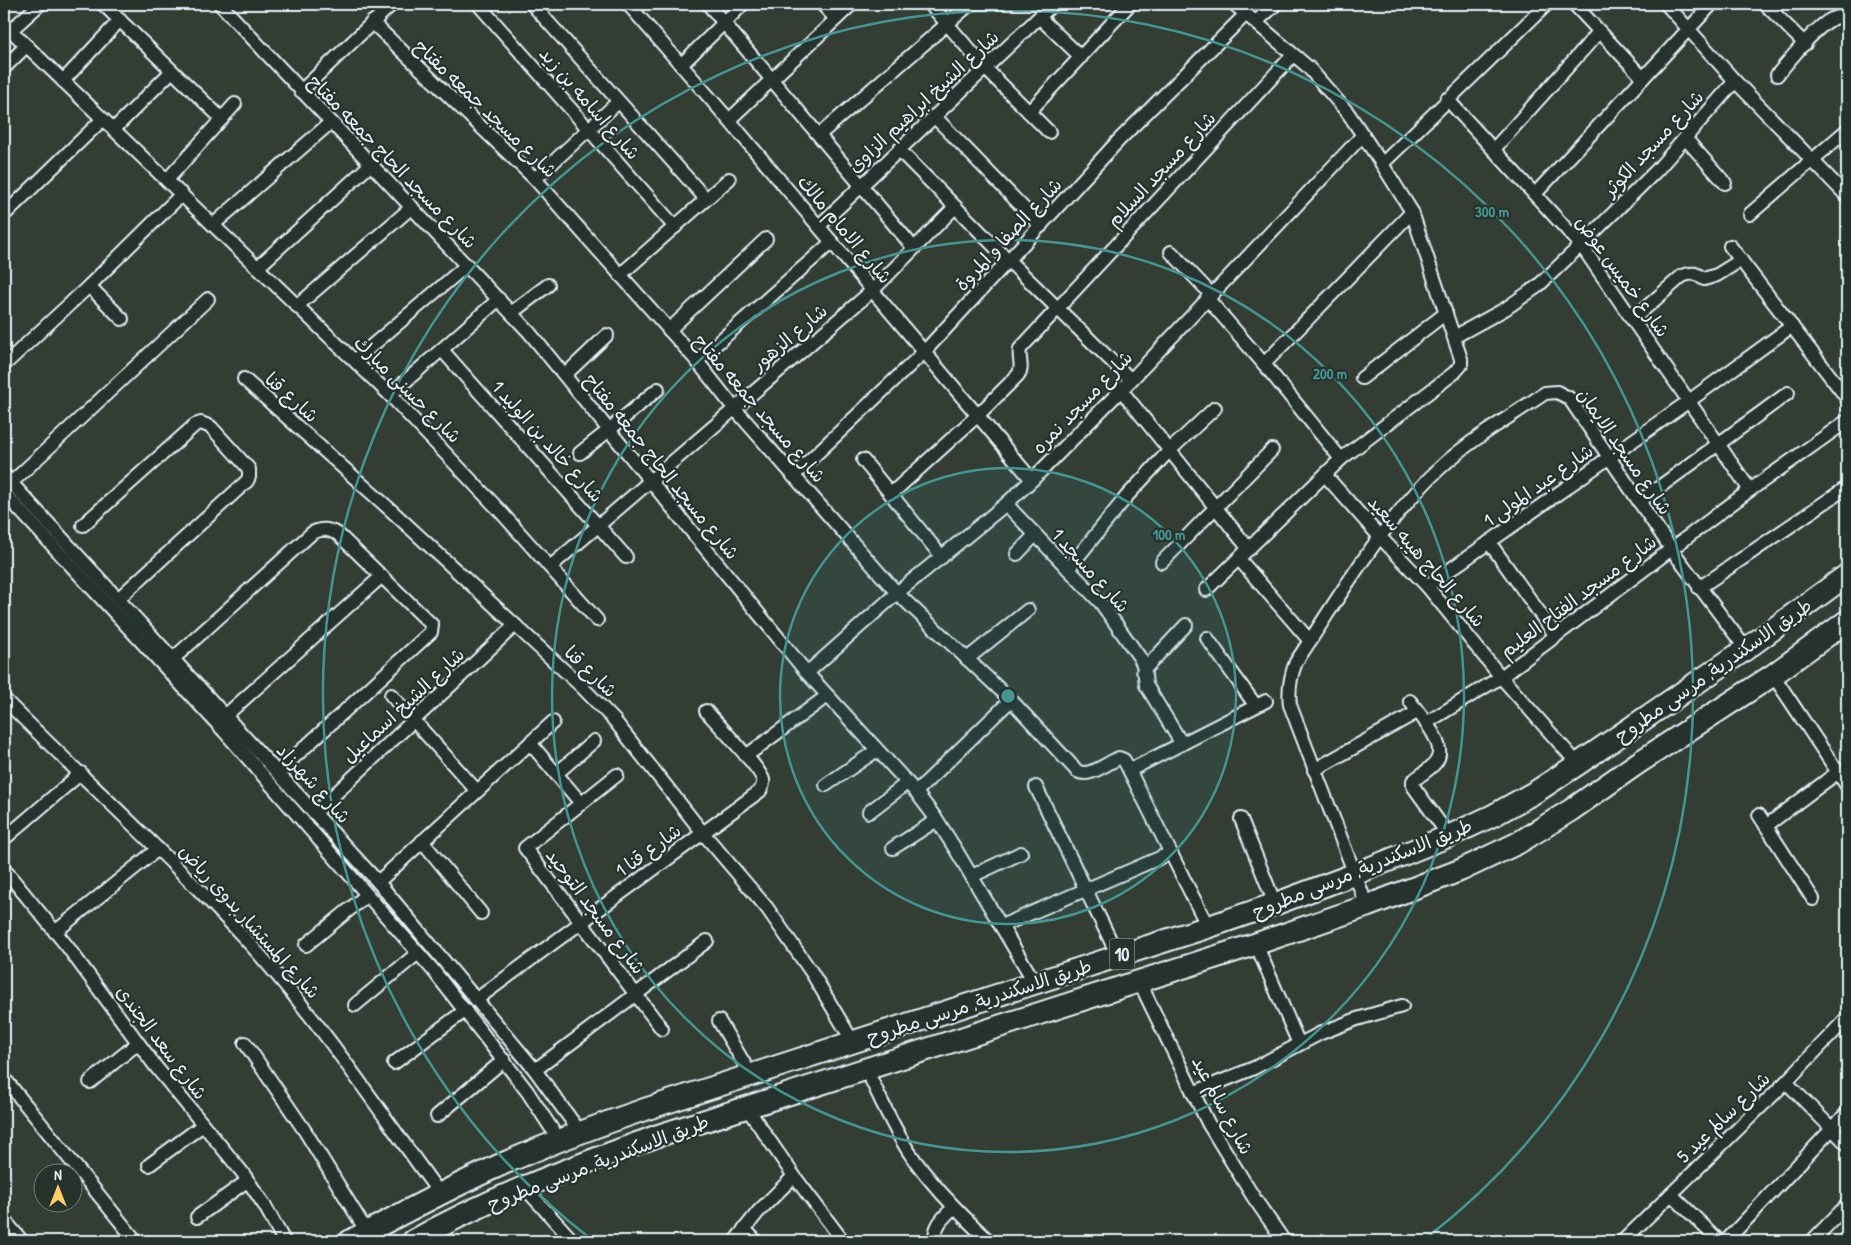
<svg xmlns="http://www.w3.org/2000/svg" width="1851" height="1245" viewBox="0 0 1851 1245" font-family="'Patrick Hand','Playpen Sans Arabic',sans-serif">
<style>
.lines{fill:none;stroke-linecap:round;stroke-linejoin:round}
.street-casing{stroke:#e8f1f8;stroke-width:16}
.primary-casing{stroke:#e8f1f8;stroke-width:25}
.street{stroke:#26332d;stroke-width:12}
.primary{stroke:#26332d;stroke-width:21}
.ring{fill:none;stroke:#459590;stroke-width:2.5}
.labels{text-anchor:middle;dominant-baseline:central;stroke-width:4.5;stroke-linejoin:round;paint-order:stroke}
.shield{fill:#26332d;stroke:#aeb8bb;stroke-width:1}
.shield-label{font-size:18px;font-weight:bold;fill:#e8f1f8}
.street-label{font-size:19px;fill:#e8f1f8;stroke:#26332d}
.centre{fill:#459590;stroke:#26332d;stroke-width:2.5}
.ring-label{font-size:15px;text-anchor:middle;font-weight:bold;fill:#459590;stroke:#26332d;stroke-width:4.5;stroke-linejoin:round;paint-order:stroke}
</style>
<rect width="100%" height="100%" fill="#333d34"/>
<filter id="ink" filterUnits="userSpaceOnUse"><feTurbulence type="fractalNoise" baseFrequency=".02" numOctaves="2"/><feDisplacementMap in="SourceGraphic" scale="10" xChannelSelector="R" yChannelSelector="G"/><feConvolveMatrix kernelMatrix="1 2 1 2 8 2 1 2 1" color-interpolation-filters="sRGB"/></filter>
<g filter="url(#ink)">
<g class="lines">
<defs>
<g id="street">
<path d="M103 4 222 119"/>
<path d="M220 4 529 332 807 673 916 792 937 820 956 850 1035 983"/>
<path d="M478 4 675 227"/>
<path d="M532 4 706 199"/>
<path d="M628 4 729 120 1032 480"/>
<path d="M708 4 913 247"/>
<path d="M822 4 836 19"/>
<path d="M930 4 985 68 1049 132"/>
<path d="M1574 4 1643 78"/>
<path d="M1666 4 1735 81 1847 196"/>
<path d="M1765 4 1805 44"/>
<path d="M1040 18 1081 57"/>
<path d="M372 22 535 179 697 361 734 408 897 593 1011 700 1077 771C1088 778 1104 765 1115 760L1119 758 1124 760 1208 927"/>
<path d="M1256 22 1276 4"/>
<path d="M4 24 390 395 500 511 597 620"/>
<path d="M11 30 40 4"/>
<path d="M681 65 743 4"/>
<path d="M4 68 26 46"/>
<path d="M1777 75C1790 60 1815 27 1832 19 1837 17 1842 16 1847 17"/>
<path d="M63 81 120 20"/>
<path d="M301 91 392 4"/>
<path d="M1447 99 1581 245 1750 490"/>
<path d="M1029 112 1130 4"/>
<path d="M934 116 1041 226"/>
<path d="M729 120 852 4"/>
<path d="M114 129 172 71"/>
<path d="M819 135 970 4"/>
<path d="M1685 138 1725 183"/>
<path d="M1494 149 1599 32"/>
<path d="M899 150 1009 261 1131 380"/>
<path d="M1382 164 1547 4"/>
<path d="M535 179 618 102"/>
<path d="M167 180 235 104"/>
<path d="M1535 194 1712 4"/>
<path d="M1750 214 1847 130"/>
<path d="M4 215 103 119"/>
<path d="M213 225 330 123"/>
<path d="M819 226 1053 4"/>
<path d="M1730 246 1847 398"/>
<path d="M1171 252 1211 294"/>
<path d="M258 267 370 165"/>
<path d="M620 275 729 179"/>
<path d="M89 286 122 319"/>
<path d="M1207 298 1264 364 1341 459"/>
<path d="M297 306 412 207"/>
<path d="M511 313 548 285"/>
<path d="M1633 319 1682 276C1692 272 1696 273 1704 279L1717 275 1741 260"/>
<path d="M669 330 766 239"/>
<path d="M1454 337 1505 309 1538 286 1581 245 1657 170 1735 81"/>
<path d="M442 350 626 557"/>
<path d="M355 360 467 265"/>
<path d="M697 361 832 242"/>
<path d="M1264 364 1412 212"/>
<path d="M4 365 89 286 182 194"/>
<path d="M565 375 607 335"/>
<path d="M1362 378 1446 313"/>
<path d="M244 379 394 513 582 687 614 720 703 833 767 908 812 973 853 1042"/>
<path d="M1121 390 1249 549"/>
<path d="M390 395 499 299"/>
<path d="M580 453 608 431 658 389"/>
<path d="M863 460 942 557"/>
<path d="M4 475 378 882 535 1070 580 1132"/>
<path d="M1325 475 1379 536 1427 586 1501 677 1578 764"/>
<path d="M793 476 925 351 1119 140 1246 14"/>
<path d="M11 483 208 299"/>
<path d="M4 493 224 731 433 970 527 1091 559 1140"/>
<path d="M891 494 978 415 1018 375C1024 367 1018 359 1020 349L1293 55"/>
<path d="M1639 502 1788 393"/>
<path d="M1006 504 1101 603 1140 658 1144 667 1146 685 1182 744"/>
<path d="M83 525 195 425 201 423 211 427 249 469V477L247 481 118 599"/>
<path d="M1489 542 1556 636"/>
<path d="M1017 554 1035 535"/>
<path d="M1239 559 1310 641"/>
<path d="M1162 562 1272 450"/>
<path d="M550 567 873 290 955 207"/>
<path d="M1068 569 1127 496 1169 451 1215 408"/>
<path d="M1427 586 1689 401 1792 326"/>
<path d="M1699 588 1843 490"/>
<path d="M1206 590 1341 459 1454 373 1461 365V359L1412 212 1382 164 1348 113 1308 67 1234 4"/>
<path d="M1207 638 1256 706"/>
<path d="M174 658 312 533C322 528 328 529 338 534L432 625 431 632 278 772"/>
<path d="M967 659 1028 610"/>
<path d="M1143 671 1186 625"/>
<path d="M807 673 897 593 1006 504 1032 480 1131 380 1363 135"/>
<path d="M1773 675 1847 786"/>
<path d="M391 695 477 791"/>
<path d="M4 699C85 781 172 858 250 944 321 1022 378 1109 440 1194"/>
<path d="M1410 701C1420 716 1450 746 1435 763 1429 770 1420 775 1413 781V786L1449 836"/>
<path d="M226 715 382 576"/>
<path d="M1426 723 1501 677 1750 490 1847 421"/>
<path d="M530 743 581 803"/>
<path d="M746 756 827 696"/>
<path d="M1130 770 1266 701"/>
<path d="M1314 770 1417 712"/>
<path d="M556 774 594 741"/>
<path d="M617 775 525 848 662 1029"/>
<path d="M826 785 877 750"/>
<path d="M1036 787 1118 956"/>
<path d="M916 792 1011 700"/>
<path d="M316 812 515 625"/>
<path d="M869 812 907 783"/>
<path d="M1759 815 1813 899"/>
<path d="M1241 819 1275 904"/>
<path d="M1766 826 1838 772"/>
<path d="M4 839 81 773"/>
<path d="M422 841 481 913"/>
<path d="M893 848 937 820"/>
<path d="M4 869 67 946 156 1067 242 1172 265 1206 284 1241"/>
<path d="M972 876 1021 853"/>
<path d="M378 882 553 722"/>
<path d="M1367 906 1290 705C1288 689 1290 677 1296 662 1340 596 1382 522 1440 468 1471 439 1510 417 1545 393L1557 392 1569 398 1672 550 1746 649"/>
<path d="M1001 926 1171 853"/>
<path d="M55 932 158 849"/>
<path d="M1256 944 1299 1044"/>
<path d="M306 945 367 895"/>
<path d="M1139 981 1208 1123 1254 1198 1284 1241"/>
<path d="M477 999 760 791C762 787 764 784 763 780 761 769 716 722 706 711"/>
<path d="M355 1005 418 953"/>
<path d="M719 1021 751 1075"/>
<path d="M245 1043 305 1131 367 1232"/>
<path d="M394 1063 466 1010"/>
<path d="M866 1069C880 1097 892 1126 909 1152 931 1185 960 1214 989 1241"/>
<path d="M535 1070 707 941"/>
<path d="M4 1078 136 1241"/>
<path d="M90 1082 138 1043"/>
<path d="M1786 1082 1847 1144"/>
<path d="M1193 1093 1254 1068 1321 1033 1357 1019 1402 1006"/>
<path d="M747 1108 794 1176 843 1241"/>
<path d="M437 1116 504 1060"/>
<path d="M149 1165 203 1125"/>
<path d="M525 1188 573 1241"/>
<path d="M1671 1194 1719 1241"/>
<path d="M197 1217 247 1181"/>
<path d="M4 1220 22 1241"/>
<path d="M744 1229 756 1241"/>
<path d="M735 1241 758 1212 794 1176"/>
<path d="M935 1241C934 1225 943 1218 954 1207"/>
<path d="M1623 1241 1786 1082 1847 1018"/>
<path d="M1726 1241 1847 1113"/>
<path d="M1812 1241 1847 1205"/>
</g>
<g id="primary">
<path d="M350 1241C399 1215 449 1188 500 1165 548 1144 596 1126 646 1109L1208 927 1275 904 1355 874 1449 836 1494 815 1537 791 1578 764 1746 649 1847 575"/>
<path d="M413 1241C490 1197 574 1167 657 1136L1256 944 1367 906 1461 870 1518 843 1571 810 1638 763 1773 675 1847 621"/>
</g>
</defs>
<!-- street casing -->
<use href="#street" class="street-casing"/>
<!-- primary casing -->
<use href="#primary" class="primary-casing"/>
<!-- street -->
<use href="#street" class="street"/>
<!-- primary -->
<use href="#primary" class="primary"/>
</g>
</g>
<!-- distance rings -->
<circle cx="1008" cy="696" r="228" fill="#459590" fill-opacity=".12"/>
<g class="ring">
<circle cx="1008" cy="696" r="228"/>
<circle cx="1008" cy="696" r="456"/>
<path d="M591 1239A685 685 0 1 1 1425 1239"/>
</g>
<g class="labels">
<!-- shield labels -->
<rect class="shield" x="1109.5" y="938.5" width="25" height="31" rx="4"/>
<g class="shield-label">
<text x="1122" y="954">10</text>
</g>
<!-- street labels -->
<g class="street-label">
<text transform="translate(923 101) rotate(-43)">شارع الشيخ ابراهيم الزاوى</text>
<text transform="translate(590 103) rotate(49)">شارع اسامه بن زيد</text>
<text transform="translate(486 108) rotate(44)">شارع مسجد جمعه مفتاح</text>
<text transform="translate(1653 143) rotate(-47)">شارع مسجد الكوثر</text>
<text transform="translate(393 161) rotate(46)">شارع مسجد الحاج جمعه مفتاح</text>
<text transform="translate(1161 169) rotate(-47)">شارع مسجد السلام</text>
<text transform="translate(845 229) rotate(50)">شارع الامام مالك</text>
<text transform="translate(1008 234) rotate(-47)">شارع الصفا و المروة</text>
<text transform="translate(1623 276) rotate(54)">شارع خميس عوض</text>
<text transform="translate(789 337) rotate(-40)">شارع الزهور</text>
<text transform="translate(408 389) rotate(45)">شارع حسنى مبارك</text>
<text transform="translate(292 397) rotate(42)">شارع قنا</text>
<text transform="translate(1082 402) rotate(-46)">شارع مسجد نمره</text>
<text transform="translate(760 408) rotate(49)">شارع مسجد جمعه مفتاح</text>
<text transform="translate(548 441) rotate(48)">شارع خالد بن الوليد 1</text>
<text transform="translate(1625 451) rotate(55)">شارع مسجد الايمان</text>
<text transform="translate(662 466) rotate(51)">شارع مسجد الحاج جمعه مفتاح</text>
<text transform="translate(1538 485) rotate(-35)">شارع عبد المولى 1</text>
<text transform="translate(1427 561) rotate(49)">شارع الحاج هيبه سعيد</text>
<text transform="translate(1091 570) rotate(48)">شارع مسجد 1</text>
<text transform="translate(1578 596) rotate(-37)">شارع مسجد الفتاح العليم</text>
<text transform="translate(1713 670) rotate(-35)">طريق الاسكندرية, مرسى مطروح</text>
<text transform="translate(591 671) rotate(44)">شارع قنا</text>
<text transform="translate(403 705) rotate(-43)">شارع الشيخ اسماعيل</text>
<text transform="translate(314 783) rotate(48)">شارع شهرزاد</text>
<text transform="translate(648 850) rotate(-36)">شارع قنا 1</text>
<text transform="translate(1362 868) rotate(-22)">طريق الاسكندرية, مرسى مطروح</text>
<text transform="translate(596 911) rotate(53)">شارع مسجد التوحيد</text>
<text transform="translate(250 921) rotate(48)">شارع المستشار بدوى رياض</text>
<text transform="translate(979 1001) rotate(-18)">طريق الاسكندرية, مرسى مطروح</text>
<text transform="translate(162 1042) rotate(53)">شارع سعد الجندى</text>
<text transform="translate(1223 1105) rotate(62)">شارع سالم عيد</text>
<text transform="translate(1723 1117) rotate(-44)">شارع سالم عيد 5</text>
<text transform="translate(598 1162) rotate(-21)">طريق الاسكندرية, مرسى مطروح</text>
</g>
</g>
<circle cx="1008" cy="696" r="8" class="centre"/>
<g class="ring-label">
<text x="1492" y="217">300 m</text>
<text x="1330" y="379">200 m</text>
<text x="1169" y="540">100 m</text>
</g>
<!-- margin -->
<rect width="1851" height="1245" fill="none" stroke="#26332d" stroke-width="20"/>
<rect x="10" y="10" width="1831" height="1225" fill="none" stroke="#e8f1f8" stroke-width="2" filter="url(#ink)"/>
<!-- north arrow -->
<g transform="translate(58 1188)"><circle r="24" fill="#26332d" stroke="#747f7e"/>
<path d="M0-4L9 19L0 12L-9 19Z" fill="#ffd166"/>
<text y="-8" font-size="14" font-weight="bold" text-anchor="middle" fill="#e8f1f8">N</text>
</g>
</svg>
